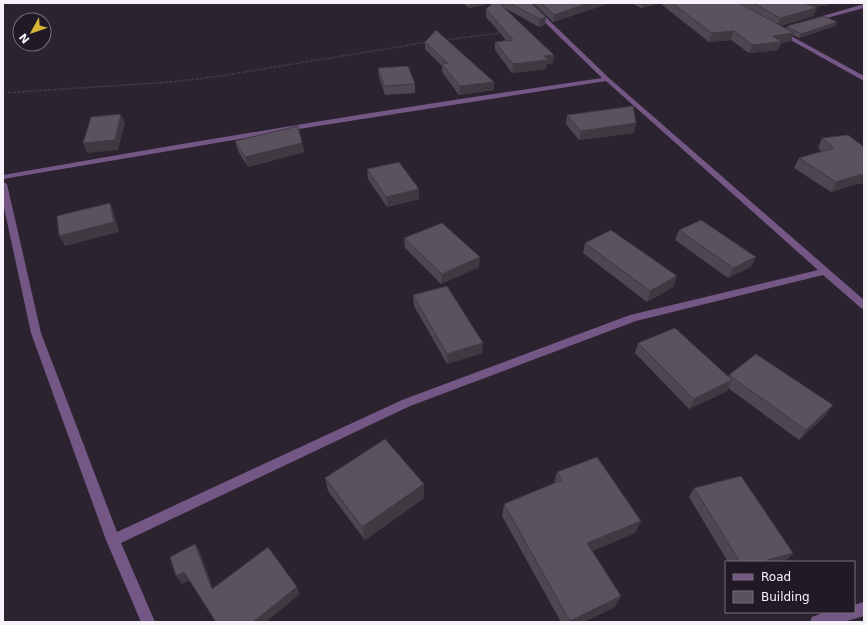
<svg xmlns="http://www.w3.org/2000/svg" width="867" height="625" viewBox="0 0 867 625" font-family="'DejaVu Sans',sans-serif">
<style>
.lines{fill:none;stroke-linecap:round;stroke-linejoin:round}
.path{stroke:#7c7681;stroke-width:1.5;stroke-dasharray:0.5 2;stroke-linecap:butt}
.minor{fill:#755786;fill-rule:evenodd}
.wall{fill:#4d4752}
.shaded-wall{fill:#3f3942}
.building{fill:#5a525f;stroke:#3f3942}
</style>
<rect width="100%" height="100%" fill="#2b2330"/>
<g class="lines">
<!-- path -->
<g class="path">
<path d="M444 40 501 33"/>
<path d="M3 93 171 82 220 76 428 42"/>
</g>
<!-- minor -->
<g class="minor">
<path d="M525 3H531L609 78 864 300V309L861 308 823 275 636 321 410 406 121 543 155 622H141L106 540 31 333 3 203V182L7 184 41 333 117 532 402 400 630 315 818 270 606 81 305 128 3 179V175C202 140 402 107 602 78Z"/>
<path d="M864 4V8L812 22 809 20Z"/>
<path d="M778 31H782L864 76V81L778 33Z"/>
<path d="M864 602V616L843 622H810L812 617 826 612H854V605Z"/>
</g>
</g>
<!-- wall -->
<g class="wall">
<path d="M463 3H486L485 5 469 8Z"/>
<path d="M493 3H531L545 25 539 27 505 8 553 63 547 64 546 69 512 73 495 50V42L506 40 486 17V9Z"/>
<path d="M533 3H610L553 22Z"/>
<path d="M631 3H655L654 5 641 8Z"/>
<path d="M661 3H828V5L813 7 817 8 813 16 780 26 786 28 787 26 837 22 835 26 799 38 793 35 791 41 781 43 778 50 749 53 731 40 709 42 661 4Z"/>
<path d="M425 42 494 90 459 95 442 72V66L425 49Z"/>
<path d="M378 68 415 84V93L385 95 379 77Z"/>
<path d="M567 115 636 123 634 133 579 140 566 124Z"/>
<path d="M848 135 854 185 831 192 794 168 799 158 822 151 818 148 822 138Z"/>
<path d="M235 141 302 143 304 152 248 167 238 151Z"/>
<path d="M367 169 419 189V199L387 207 368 179Z"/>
<path d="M679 230 751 267 728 278 675 240Z"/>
<path d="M404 238 479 267 441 284 405 248Z"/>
<path d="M585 243 673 287 647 302 583 253Z"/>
<path d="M413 295 482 353 447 364 414 306Z"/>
<path d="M638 343 728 377 729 375 825 416 799 440 728 388 727 391 689 409 635 353Z"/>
<path d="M557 472 635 533 592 551 615 607 584 622H561L502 516 504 504 554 483Z"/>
<path d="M325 478 424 498 365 540 328 491Z"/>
<path d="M694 488 793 553 785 561 783 562H728L689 497Z"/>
</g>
<!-- shaded-wall -->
<g class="shaded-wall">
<path d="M470 3H486L485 5 469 8Z"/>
<path d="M589 3H610L553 22 554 15Z"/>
<path d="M642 3H655L654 5 641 8Z"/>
<path d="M800 3H828V5L798 9Z"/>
<path d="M817 8 813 16 777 26 780 18Z"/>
<path d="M546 17 545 25 539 27 540 19Z"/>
<path d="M837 22 835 26 799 38 801 34Z"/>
<path d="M734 31 731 40 709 42 712 33Z"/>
<path d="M794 33 791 41 781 43 778 50 749 53 752 45 773 36Z"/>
<path d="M554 55 553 63 547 64 546 69 512 73 513 64 544 56Z"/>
<path d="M494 82V90L459 95 460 86Z"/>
<path d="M121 114 125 123 118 150 87 153 83 143Z"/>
<path d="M636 123 634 133 579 140 581 131Z"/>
<path d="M302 143 304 152 248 167 245 157Z"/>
<path d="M864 174V183L854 185 831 192 836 182 859 175Z"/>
<path d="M419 189V199L387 207 386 197Z"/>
<path d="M110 203 114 213 119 232 65 246 59 236Z"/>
<path d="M480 257 479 267 441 284 442 274Z"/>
<path d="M756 257 751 267 728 278 733 268Z"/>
<path d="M677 276 673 287 647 302 650 291Z"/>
<path d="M483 343 482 353 447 364V354Z"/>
<path d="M732 380 727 391 689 409 694 399Z"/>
<path d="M833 405 825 416 799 440 806 430Z"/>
<path d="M424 484V498L365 540 362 527Z"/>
<path d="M641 521 635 533 583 555 587 543Z"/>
<path d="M195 544 200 552 216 597 212 589Z"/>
<path d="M793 553 785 561 783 562H760Z"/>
<path d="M184 572 190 580 182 584 176 576Z"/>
<path d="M297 587 300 594 266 622H253Z"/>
<path d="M621 596 615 607 584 622H570V621Z"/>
</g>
<!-- building -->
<g class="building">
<path d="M493 3H499L554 55 544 56 548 60 513 64 495 42 513 40 486 9Z"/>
<path d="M509 3H531L546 17 540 19Z"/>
<path d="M542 3H589L554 15Z"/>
<path d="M672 3H739L794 33 773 36 781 42 752 45 734 31 712 33Z"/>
<path d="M753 3H804L817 8 780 18Z"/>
<path d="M824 16 837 22 801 34 787 26Z"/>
<path d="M436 30 494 82 460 86 442 64 448 63 425 42Z"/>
<path d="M408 66 415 84 384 86 378 68Z"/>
<path d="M633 106 636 123 581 131 567 115Z"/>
<path d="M121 114 115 140 83 143 91 117Z"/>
<path d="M298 126 302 143 245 157 235 141Z"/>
<path d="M848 135 864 147V174L859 175 836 182 799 158 834 148 822 138Z"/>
<path d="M399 162 419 189 386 197 367 169Z"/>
<path d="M110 203 114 222 59 236 57 216Z"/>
<path d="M701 220 756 257 733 268 679 230Z"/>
<path d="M442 223 480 257 442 274 404 238Z"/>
<path d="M611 230 677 276 650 291 585 243Z"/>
<path d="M447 286 483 343 447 354 413 295Z"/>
<path d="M675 328 732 380 694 399 638 343Z"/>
<path d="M756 354 833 405 806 430 729 375Z"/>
<path d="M385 439 424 484 362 527 325 478Z"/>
<path d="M597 457 641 521 587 543 621 596 570 621 504 504 562 480 557 472Z"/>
<path d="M741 476 793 553 760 562H740L694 488Z"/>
<path d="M195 544 212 589 268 547 297 587 253 622H216L184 572 176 576 170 557Z"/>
</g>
<!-- border -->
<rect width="867" height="625" fill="none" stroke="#f7f2fa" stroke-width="8"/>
<!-- legend -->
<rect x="725" y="561" width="130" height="52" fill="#211a26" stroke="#77707b"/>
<rect x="733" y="574" width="20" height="6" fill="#755786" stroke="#77707b"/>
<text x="761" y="581" font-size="12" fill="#f7f2fa">Road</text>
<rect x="733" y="591" width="20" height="12" fill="#5a525f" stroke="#77707b"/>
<text x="761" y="601" font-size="12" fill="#f7f2fa">Building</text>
<!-- north arrow -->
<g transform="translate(32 32) rotate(230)"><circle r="19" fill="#211a26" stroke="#77707b"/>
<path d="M0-3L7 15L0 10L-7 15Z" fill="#d6b534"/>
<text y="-6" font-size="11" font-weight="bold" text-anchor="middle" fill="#f7f2fa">N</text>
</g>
</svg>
